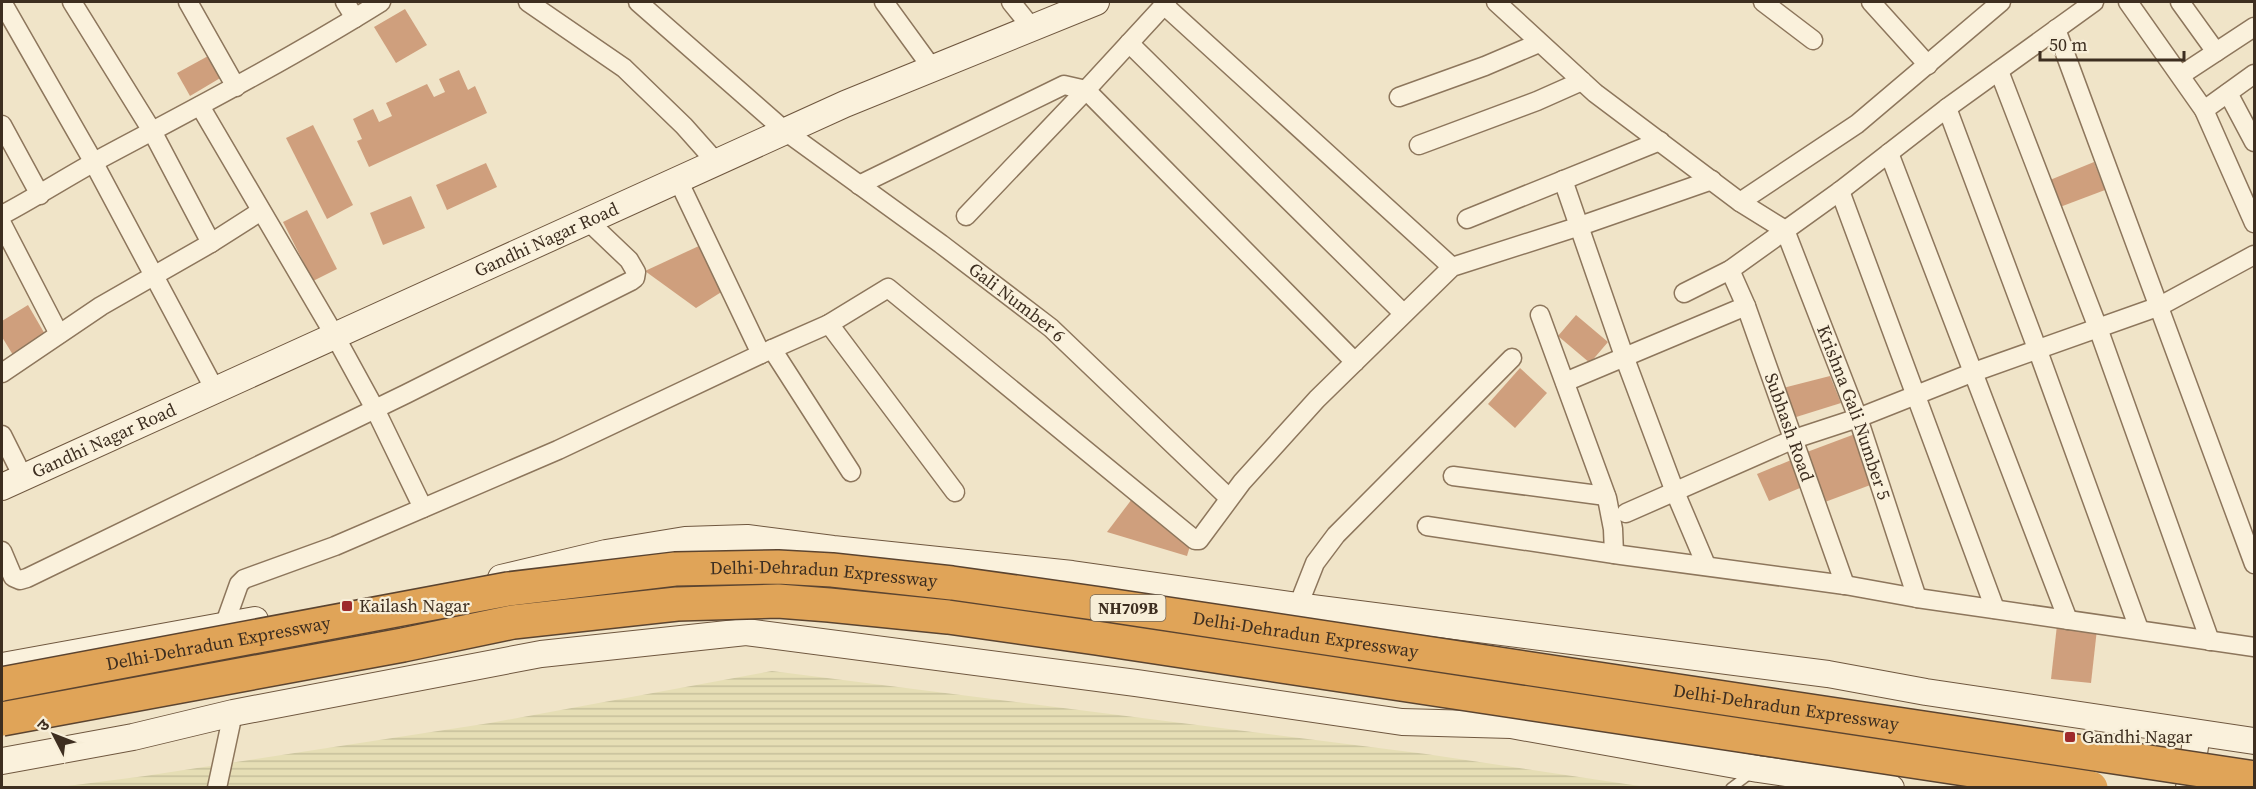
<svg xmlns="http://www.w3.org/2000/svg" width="2256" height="789" font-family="'Source Serif 4','Noto Sans Devanagari',serif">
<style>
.farmland{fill:url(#farmland-rules)}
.building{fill:#cf9f7d}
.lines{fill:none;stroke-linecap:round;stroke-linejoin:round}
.lane-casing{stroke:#8d765c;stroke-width:12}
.street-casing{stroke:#8d765c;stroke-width:21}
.secondary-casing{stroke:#6f573f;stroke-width:28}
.lane{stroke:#faf1dc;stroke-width:9}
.street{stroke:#faf1dc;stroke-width:18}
.secondary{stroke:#faf1dc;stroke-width:26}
.highway-bridge-casing{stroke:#5b4430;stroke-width:36;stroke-linecap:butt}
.highway-bridge{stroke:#e0a458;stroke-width:33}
.poi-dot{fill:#9e2a2b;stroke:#f7eed8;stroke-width:2}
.labels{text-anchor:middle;stroke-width:4.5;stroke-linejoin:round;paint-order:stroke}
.shield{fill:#f7eed8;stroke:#756857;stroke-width:1.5}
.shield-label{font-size:16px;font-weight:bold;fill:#3d2e20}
.street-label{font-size:18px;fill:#3d2e20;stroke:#f7eed8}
.poi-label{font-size:18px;fill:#3d2e20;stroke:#f7eed8;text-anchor:start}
</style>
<defs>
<pattern id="farmland-rules" width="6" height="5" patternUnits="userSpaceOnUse" patternTransform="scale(1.5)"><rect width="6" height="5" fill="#e6deb5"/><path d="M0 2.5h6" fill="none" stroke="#c6bf9b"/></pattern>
</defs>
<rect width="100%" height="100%" fill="#f0e4c8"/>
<path class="farmland" d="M772,671l654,83 220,33 -1594,1 93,-12 345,-53z"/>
<g class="building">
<path d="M405,9l22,36 -31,18 -22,-36z"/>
<path d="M210,55l12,22 -32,19 -13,-23z"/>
<path d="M459,70l9,20 7,-4 12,27 -118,54 -12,-26 5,-2 -9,-20 20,-10 6,13 13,-6 -6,-13 41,-19 7,13 11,-5 -6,-13z"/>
<path d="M313,125l40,80 -26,14 -41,-81z"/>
<path d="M2094,162l11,28 -45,17 -10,-27z"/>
<path d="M486,163l11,24 -50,23 -11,-25z"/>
<path d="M411,196l14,32 -42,17 -13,-32z"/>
<path d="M307,210l30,59 -24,12 -30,-59z"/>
<path d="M701,245l22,46 -27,17 -51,-37z"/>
<path d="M28,305l18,31 -33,19 -11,-18v-16z"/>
<path d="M1576,315l32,27 -18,21 -32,-27z"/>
<path d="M1520,368l27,25 -32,35 -27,-24z"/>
<path d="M1830,376l11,27 -48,15 -10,-30z"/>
<path d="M1855,434l18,50 -48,18 -18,-50z"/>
<path d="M1796,458l11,27 -38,16 -12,-27z"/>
<path d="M1135,495l57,44 -5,17 -80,-24z"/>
<path d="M2057,625l40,4 -6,54 -40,-4z"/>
</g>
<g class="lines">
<g class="lane-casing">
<path id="lane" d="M1731,788l20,-15"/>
</g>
<g class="street-casing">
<g id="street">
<path d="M2,2l87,152 126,236"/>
<path d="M72,2l80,129 59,112"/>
<path d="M188,2l48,85"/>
<path d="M345,2l10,16"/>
<path d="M528,2l96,66 60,58 32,36"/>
<path id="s1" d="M638,2l147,129 156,113 110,84 178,170"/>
<path d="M884,2l48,66"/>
<path d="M1011,2l21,26"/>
<path id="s2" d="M1496,2l99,91 145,109 45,28 73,188 59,180"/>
<path d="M1763,2l50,38"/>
<path d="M1871,2l57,63"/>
<path d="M2128,2l76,108 50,113"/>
<path d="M2180,2l36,50"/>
<path d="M1164,5l288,262"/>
<path d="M2056,29l198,535"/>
<path d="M1129,43l274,270"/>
<path d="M1999,71l99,257 112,313"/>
<path d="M2181,75l73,-48"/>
<path d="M2228,93l26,49"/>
<path d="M1399,97l86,-31 54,-23"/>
<path d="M200,106l135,230 40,73 48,99"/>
<path d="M1947,108l91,243 101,278"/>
<path d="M2204,110l50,-36"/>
<path d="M2,125l38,70"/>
<path d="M1419,145l118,-44 45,-20"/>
<path d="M1889,153l179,467"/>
<path d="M678,180l83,174"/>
<path d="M1563,180l61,176 51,136 31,73"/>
<path d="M859,185l205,-100 22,5 269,272"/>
<path d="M1840,191l155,418"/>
<path d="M1740,202l117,-78 144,-122"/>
<path d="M2,215c36,-19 71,-42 107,-61 92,-49 184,-97 272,-152"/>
<path d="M966,216l120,-126 81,-88"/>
<path d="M1467,219l193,-78"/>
<path d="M2,224l57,110"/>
<path id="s3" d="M1730,270l16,36 99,279"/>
<path d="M1684,293l46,-23 110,-79 107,-83 147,-106"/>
<path d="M1540,315l67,183 6,31 1,25"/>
<path d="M829,324l126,168"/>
<path d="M772,349l79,123"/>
<path d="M2,373l99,-67 110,-63 50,-32"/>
<path d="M1565,382l181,-76"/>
<path d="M2,435l21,42"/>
<path d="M1453,476l153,20"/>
<path d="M1626,513l168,-74 64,-21 116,-46 186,-66 94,-51"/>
<path d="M1427,526l194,29 224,30 72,13 337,49"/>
<path d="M2,551l11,26 7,3 7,-2 379,-184 225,-113 4,-3 1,-6 -7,-12 -42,-40"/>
<path d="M1298,606l17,-43 21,-28 176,-177"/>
<path d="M224,626l15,-42 5,-5 91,-33 223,-96 203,-96 68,-30 59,-36 307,252h4l43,-58 75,-83 135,-132 128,-41 132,-46"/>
<path d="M217,788l16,-75"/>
</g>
</g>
<g class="secondary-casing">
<g id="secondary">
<path id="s4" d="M2,487l843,-383 251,-102"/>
<path d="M501,578l105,-25 79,-13 62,-2 86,11 239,25 226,32 530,68 98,18 328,49"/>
<path d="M2,666l253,-46"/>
<path d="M2,761l131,-24 100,-24 308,-59 205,-22 390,51 266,39 109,3 247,44 133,19"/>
<path d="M2189,788l8,-55"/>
</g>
</g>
<use href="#lane" class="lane"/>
<use href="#street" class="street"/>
<use href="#secondary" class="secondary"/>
<g class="highway-bridge-casing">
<g id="highway-bridge">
<path id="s5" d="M2,684l506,-95 167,-20 103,-2 54,3 120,13 149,21 1153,174"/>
<path d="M2,719l401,-74 110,-23 164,-18 101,-3 51,4 119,12 148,21 995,150"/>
</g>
</g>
<use href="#highway-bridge" class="highway-bridge"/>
</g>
<g class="poi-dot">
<rect x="341" y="600" width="12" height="12" rx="3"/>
<rect x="2064" y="731" width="12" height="12" rx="3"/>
</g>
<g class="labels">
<rect class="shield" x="1090.5" y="595" width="75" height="26" rx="4.5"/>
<g class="shield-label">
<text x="1128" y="614">NH709B</text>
</g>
<g class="street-label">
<text dy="6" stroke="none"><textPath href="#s4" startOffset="598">Gandhi Nagar Road</textPath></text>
<text dy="6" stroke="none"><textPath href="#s1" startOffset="484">Gali Number 6</textPath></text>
<text dy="6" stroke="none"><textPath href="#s2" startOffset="564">Krishna Gali Number 5</textPath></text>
<text dy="6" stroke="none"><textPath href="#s3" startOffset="168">Subhash Road</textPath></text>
<text dy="6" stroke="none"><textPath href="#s4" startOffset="112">Gandhi Nagar Road</textPath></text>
<text dy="6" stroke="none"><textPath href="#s5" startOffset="832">Delhi-Dehradun Expressway</textPath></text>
<text dy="6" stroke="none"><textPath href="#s5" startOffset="1318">Delhi-Dehradun Expressway</textPath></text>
<text dy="6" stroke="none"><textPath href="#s5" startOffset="220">Delhi-Dehradun Expressway</textPath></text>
<text dy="6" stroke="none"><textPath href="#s5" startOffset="1804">Delhi-Dehradun Expressway</textPath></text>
</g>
<g class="poi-label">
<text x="359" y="612">Kailash Nagar</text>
<text x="2082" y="743">Gandhi Nagar</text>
</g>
</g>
<rect width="2256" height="789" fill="none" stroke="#3d2e20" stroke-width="6"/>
<g transform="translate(54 735) rotate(312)" stroke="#f7eed8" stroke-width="4.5" paint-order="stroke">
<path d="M0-4.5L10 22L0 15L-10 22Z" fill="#3d2e20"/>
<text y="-9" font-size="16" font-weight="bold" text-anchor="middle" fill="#3d2e20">उ</text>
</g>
<path d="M2040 51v9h144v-9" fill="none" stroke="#3d2e20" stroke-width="3"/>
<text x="2049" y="51" font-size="18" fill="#3d2e20" stroke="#f7eed8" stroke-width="4.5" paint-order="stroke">50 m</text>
</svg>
